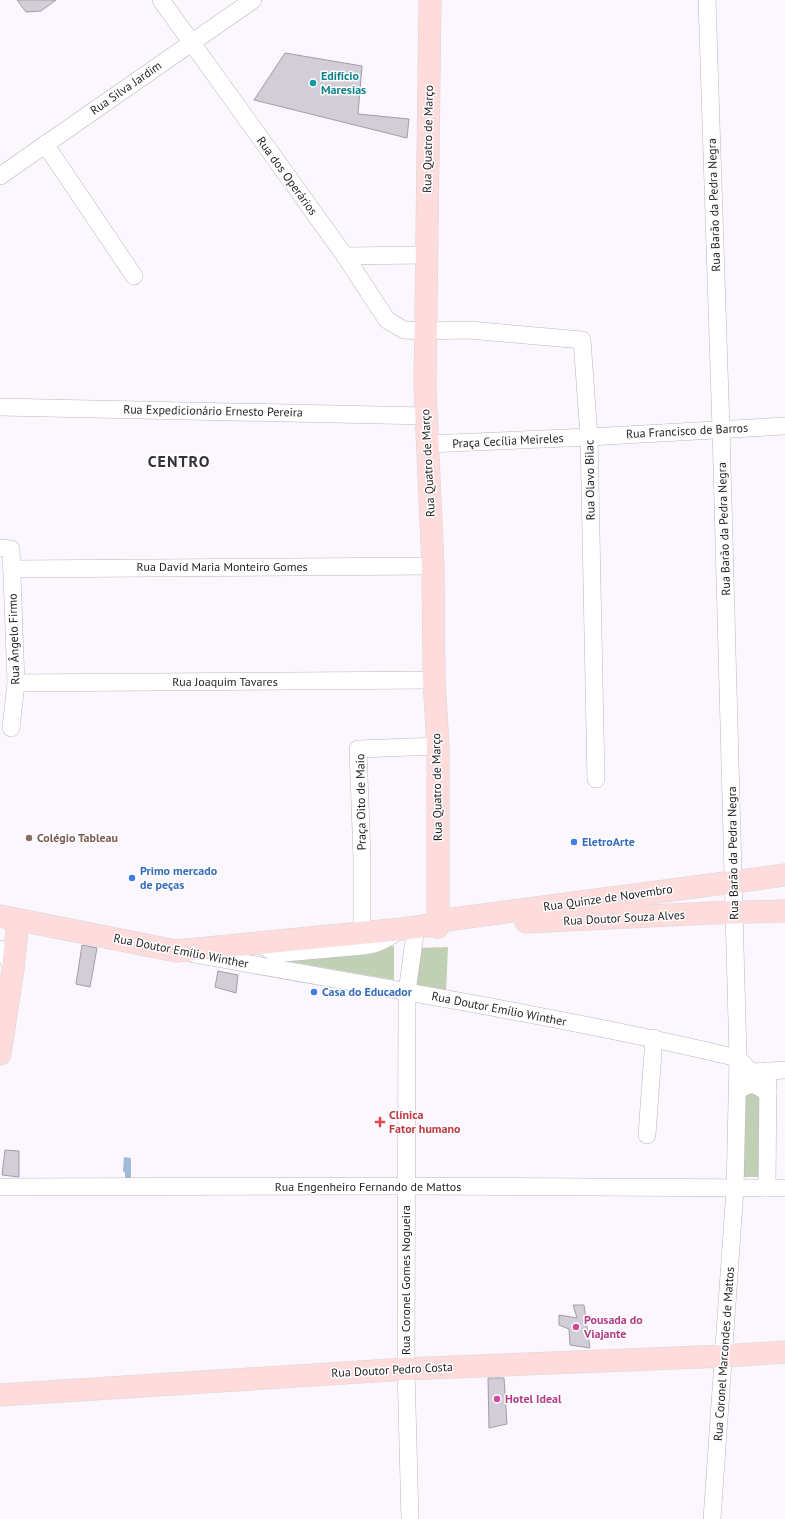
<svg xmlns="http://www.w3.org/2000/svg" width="785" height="1519" font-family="'PT Sans',sans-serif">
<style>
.green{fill:#c0d0b4}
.water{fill:#9fbbd9}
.building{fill:#d2cdd6;stroke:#a19da5}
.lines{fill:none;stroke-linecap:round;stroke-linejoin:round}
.minor-casing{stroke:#bab5be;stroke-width:18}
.major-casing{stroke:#d7d6d7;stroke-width:23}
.minor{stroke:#fff;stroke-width:17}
.major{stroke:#fedcdc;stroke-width:22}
.culture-dot{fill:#0f9aa8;stroke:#fff;stroke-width:1.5}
.education-dot{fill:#8d6e63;stroke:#fff;stroke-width:1.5}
.shop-dot{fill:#3f7fe0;stroke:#fff;stroke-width:1.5}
.health-dot{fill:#e0444e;stroke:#fff;stroke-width:1.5}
.hotel-dot{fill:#d1479c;stroke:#fff;stroke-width:1.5}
.labels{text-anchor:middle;stroke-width:3;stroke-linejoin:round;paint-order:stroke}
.culture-label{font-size:12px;font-weight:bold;fill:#0d838f;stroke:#fff;text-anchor:start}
.street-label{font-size:12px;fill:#1f1e21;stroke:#fff}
.education-label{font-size:12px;font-weight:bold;fill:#785e54;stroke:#fff;text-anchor:start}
.shop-label{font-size:12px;font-weight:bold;fill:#366cbe;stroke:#fff;text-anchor:start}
.health-label{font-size:12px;font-weight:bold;fill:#be3a42;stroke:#fff;text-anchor:start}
.hotel-label{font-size:12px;font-weight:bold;fill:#b23c85;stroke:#fff;text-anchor:start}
.district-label{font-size:16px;font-weight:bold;letter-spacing:1px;fill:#353138;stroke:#fff}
</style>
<rect width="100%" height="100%" fill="#fcf7ff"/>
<g class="green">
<path d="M394,946v34l-114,-20z"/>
<path d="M448,947l-2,45 -35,-6 5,-38z"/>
<path d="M741,1094h20l-2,83h-19z"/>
</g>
<path class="water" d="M124,1157l7,1v20h-6v-5l-2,-2z"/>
<g class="building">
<path d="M17,0h39l-15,11 -15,1z"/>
<path d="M285,53l77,13 -4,48 51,5 -2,19 -153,-38z"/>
<path d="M82,945l15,3 -7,39 -14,-3z"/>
<path d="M218,971l20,4 -2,18 -21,-6z"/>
<path d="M5,1150l14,1v26l-17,-2z"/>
<path d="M573,1305h11l6,43 -20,-3 -1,-16 -10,-4v-10l18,3z"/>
<path d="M488,1378h16l3,46 -18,4z"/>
</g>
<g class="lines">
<g class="minor-casing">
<g id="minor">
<path d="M161,0l184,256 42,64 17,10 20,1 45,-1 113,10 7,97 7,342"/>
<path d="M707,0l14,429 17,629 -3,131 -23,330"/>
<path d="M45,144l89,132"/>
<path d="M0,176l253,-176"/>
<path d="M345,256l81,-1"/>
<path d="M0,407l426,9"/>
<path d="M428,444l161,-7 196,-11"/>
<path d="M0,548l11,1 5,134 -5,45"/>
<path d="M12,569l421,-3"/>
<path d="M16,683l418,-3"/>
<path d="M362,933v-75l-4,-109 80,-3"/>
<path d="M259,944l13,7 12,2 80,-7c15,-2 24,-8 36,-16"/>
<path d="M0,949l4,3 9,17"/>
<path d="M194,954c182,33 365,62 544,104"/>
<path d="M738,1058l9,10 6,4 32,-2"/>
<path d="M738,1090c15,-8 16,-7 30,3"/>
<path d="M647,1135l7,-97"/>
<path d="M0,1187l406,-1 379,2"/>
<path d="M767,1188l1,-117"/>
<path d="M410,1519l-4,-150 1,-377 9,-65"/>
</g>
</g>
<g class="major-casing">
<g id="major">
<path d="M430,0l-5,388 8,178 1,114 4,66v181"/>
<path d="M0,916l176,35 226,-22 29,-4 7,-4 347,-46"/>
<path d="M526,922l185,-9 74,-2"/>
<path d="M0,1054l13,-85 5,-49"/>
<path d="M0,1395l406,-26 318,-13 61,-4"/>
</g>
</g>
<use href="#minor" class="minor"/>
<use href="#major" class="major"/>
</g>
<circle class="culture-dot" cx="313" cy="83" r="4"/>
<circle class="education-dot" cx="29" cy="838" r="4"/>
<g class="shop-dot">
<circle cx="574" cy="842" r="4"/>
<circle cx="132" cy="878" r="4"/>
<circle cx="314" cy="992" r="4"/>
</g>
<path class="health-dot" d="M378 1116h4v4h4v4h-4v4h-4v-4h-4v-4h4z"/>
<g class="hotel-dot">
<circle cx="576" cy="1327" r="4"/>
<circle cx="497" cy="1399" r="4"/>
</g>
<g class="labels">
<g class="culture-label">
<text x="321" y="80">Edifício<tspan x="321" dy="14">Maresias</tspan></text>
</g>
<g class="street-label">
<text transform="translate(126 88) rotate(-35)" y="4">Rua Silva Jardim</text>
<text transform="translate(428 139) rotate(-89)" y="4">Rua Quatro de Março</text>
<text transform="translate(287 176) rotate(54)" y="4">Rua dos Operários</text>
<text transform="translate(714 205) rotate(-92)" y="4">Rua Barão da Pedra Negra</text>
<text transform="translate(213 411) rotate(1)" y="4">Rua Expedicionário Ernesto Pereira</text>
<text transform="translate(687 431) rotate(-3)" y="4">Rua Francisco de Barros</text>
<text transform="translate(508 441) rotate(-3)" y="4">Praça Cecília Meireles</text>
<text transform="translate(428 463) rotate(-93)" y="4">Rua Quatro de Março</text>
<text transform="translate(590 480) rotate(-91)" y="4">Rua Olavo Bilac</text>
<text transform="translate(724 529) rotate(-92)" y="4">Rua Barão da Pedra Negra</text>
<text x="222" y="571">Rua David Maria Monteiro Gomes</text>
<text transform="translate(14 639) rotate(-92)" y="4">Rua Ângelo Firmo</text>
<text x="225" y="686">Rua Joaquim Tavares</text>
<text transform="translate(437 787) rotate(-91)" y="4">Rua Quatro de Março</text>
<text transform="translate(361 802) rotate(-91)" y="4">Praça Oito de Maio</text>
<text transform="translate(733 853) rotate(-91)" y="4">Rua Barão da Pedra Negra</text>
<text transform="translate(608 898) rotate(-8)" y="4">Rua Quinze de Novembro</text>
<text transform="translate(624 918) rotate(-3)" y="4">Rua Doutor Souza Alves</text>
<text transform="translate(181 951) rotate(11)" y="4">Rua Doutor Emílio Winther</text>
<text transform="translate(499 1009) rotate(11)" y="4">Rua Doutor Emílio Winther</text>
<text x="368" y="1191">Rua Engenheiro Fernando de Mattos</text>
<text transform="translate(406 1280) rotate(-90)" y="4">Rua Coronel Gomes Nogueira</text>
<text transform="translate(724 1354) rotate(-86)" y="4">Rua Coronel Marcondes de Mattos</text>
<text transform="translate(392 1370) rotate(-3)" y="4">Rua Doutor Pedro Costa</text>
</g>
<g class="education-label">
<text x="37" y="842">Colégio Tableau</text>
</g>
<g class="shop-label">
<text x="582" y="846">EletroArte</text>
<text x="140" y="875">Primo mercado<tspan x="140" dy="14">de peças</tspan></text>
<text x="322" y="996">Casa do Educador</text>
</g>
<g class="health-label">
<text x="389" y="1119">Clínica<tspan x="389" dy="14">Fator humano</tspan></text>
</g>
<g class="hotel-label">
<text x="584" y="1324">Pousada do<tspan x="584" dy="14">Viajante</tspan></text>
<text x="505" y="1403">Hotel Ideal</text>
</g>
<g class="district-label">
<text x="179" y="467">CENTRO</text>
</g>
</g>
</svg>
